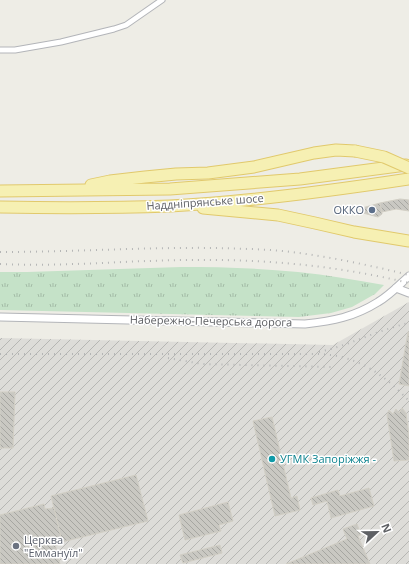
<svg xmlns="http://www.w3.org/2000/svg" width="409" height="564" font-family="'Open Sans',sans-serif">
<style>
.industrial{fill:url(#industrial-furrows)}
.grass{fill:url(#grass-tufts)}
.building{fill:url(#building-back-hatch);stroke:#d2cfc5}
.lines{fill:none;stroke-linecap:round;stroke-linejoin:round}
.pedestrian-casing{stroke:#b3b5b9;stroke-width:7}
.minor-casing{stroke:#b3b5b9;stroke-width:9}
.primary-casing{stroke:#e1c96c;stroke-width:13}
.pedestrian{stroke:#fff;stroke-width:5}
.minor{stroke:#fff;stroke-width:7}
.primary{stroke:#f6f0b3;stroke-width:11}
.rail{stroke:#b5b6b6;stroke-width:2;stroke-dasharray:1 5;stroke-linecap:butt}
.primary-bridge-casing{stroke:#e1c96c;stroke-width:13;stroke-linecap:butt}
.primary-bridge{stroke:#f6f0b3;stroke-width:11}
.service-dot{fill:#5c6f8a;stroke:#fff;stroke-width:1.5}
.culture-dot{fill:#0f9aa8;stroke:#fff;stroke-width:1.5}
.worship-dot{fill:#6b7280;stroke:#fff;stroke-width:1.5}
.labels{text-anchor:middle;stroke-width:3;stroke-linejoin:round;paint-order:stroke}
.street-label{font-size:11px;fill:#5e6064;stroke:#fff}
.service-label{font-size:11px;fill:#4e5e75;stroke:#fff;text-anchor:end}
.culture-label{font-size:11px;fill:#0d838f;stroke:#fff;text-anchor:start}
.worship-label{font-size:11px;fill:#5b616d;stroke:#fff;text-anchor:start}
</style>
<defs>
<pattern id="industrial-furrows" width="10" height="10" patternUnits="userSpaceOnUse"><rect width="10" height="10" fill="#dddcd8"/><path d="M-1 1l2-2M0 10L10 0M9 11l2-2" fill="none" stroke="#b6b6b3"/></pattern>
<pattern id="grass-tufts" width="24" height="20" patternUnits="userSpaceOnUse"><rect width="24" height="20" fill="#c5e2c8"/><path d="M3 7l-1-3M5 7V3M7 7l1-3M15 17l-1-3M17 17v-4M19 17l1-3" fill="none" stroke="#a3bba6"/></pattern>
<pattern id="building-back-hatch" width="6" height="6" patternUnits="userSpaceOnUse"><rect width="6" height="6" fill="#c9c8c2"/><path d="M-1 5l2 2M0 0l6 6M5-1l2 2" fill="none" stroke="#a6a6a1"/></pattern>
</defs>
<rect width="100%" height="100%" fill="#eeede6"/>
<path class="industrial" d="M409,302v262h-409v-226l333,7z"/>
<path class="grass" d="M181,267c39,0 78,1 117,5 29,3 57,8 86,13l-9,9 -23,13 -21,6 -32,4 -299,-7v-38h27z"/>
<g class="building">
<path d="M400,199l9,1v11l-13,-2 -14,3 -2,-9z"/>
<path d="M380,203l2,11 -4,3 -15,-4 -1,-5z"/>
<path d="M408,332h1v54l-10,-2z"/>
<path d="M0,392h15l-2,56h-13z"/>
<path d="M402,408l4,5 3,22v25l-15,1 -7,-46 2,-5 4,4 3,-5 3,4z"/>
<path d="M272,417l19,81 6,-2 3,14 -25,6 -22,-95z"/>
<path d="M136,475l12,46 -86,21 -11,-46z"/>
<path d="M369,488l5,18 -43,12 -4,-17 -14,4 -2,-7 27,-8 2,6z"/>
<path d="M228,502l5,19 -14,4 2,6 -36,9 -6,-25z"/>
<path d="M44,504l1,5 9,-1 8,34 -7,2 5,20h-60v-49z"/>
<path d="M357,524l4,11 -3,1 12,28h-84l61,-25 -4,-10z"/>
<path d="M220,545l2,8 -39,10 -3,-8z"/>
</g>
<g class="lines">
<g class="pedestrian-casing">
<path id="pedestrian" d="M0,50h15l46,-8 53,-13 12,-4 36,-25"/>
</g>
<g class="minor-casing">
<g id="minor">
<path d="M396,288l13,5"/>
<path d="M0,317l305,7c28,-3 49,-7 73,-22 12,-7 21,-17 31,-26"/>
</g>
</g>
<g class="primary-casing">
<g id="primary">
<path d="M91,185l19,-4 35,-4 31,-3 32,-1 46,-6 60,-14 22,-3 19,1"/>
<path d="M0,191l170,-2 130,-10 106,-14"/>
<path d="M0,207c57,1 114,1 170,-1 80,-4 160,-15 239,-27"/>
<path d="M203,208l75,7 37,8 39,9 55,9"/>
</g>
</g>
<use href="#pedestrian" class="pedestrian"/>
<use href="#minor" class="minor"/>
<use href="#primary" class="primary"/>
<g class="rail">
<path d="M0,252c73,0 145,-5 218,-4 27,1 55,1 81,5 37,5 74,13 110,22"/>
<path d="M0,264c65,3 130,-4 195,-4 71,-1 144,6 214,23"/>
<path d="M319,352c31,-7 59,-22 90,-29"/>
<path d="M0,354h295c16,0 34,-1 50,4 26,7 46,24 64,43"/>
<path d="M168,358l34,6 131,3"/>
</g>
<g class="primary-bridge-casing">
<path id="primary-bridge" d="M355,151l29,6 25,11"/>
</g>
<use href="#primary-bridge" class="primary-bridge"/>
</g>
<circle class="service-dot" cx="372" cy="210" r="4"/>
<circle class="culture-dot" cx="272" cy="459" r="4"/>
<circle class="worship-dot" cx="16" cy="546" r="4"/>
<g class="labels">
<g class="street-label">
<text transform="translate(205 202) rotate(-4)" y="4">Наддніпрянське шосе</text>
<text transform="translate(211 321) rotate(1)" y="4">Набережно-Печерська дорога</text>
</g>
<g class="service-label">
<text x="364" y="214">ОККО</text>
</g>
<g class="culture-label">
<text x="280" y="463">УГМК Запоріжжя -</text>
</g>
<g class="worship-label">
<text x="24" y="544">Церква<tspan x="24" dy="13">"Еммануїл"</tspan></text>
</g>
</g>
<g transform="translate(377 532) rotate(68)" stroke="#ffffff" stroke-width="3" paint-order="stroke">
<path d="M0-3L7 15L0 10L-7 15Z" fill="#5e6064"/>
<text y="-6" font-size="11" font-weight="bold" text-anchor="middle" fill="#5e6064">N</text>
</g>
</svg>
